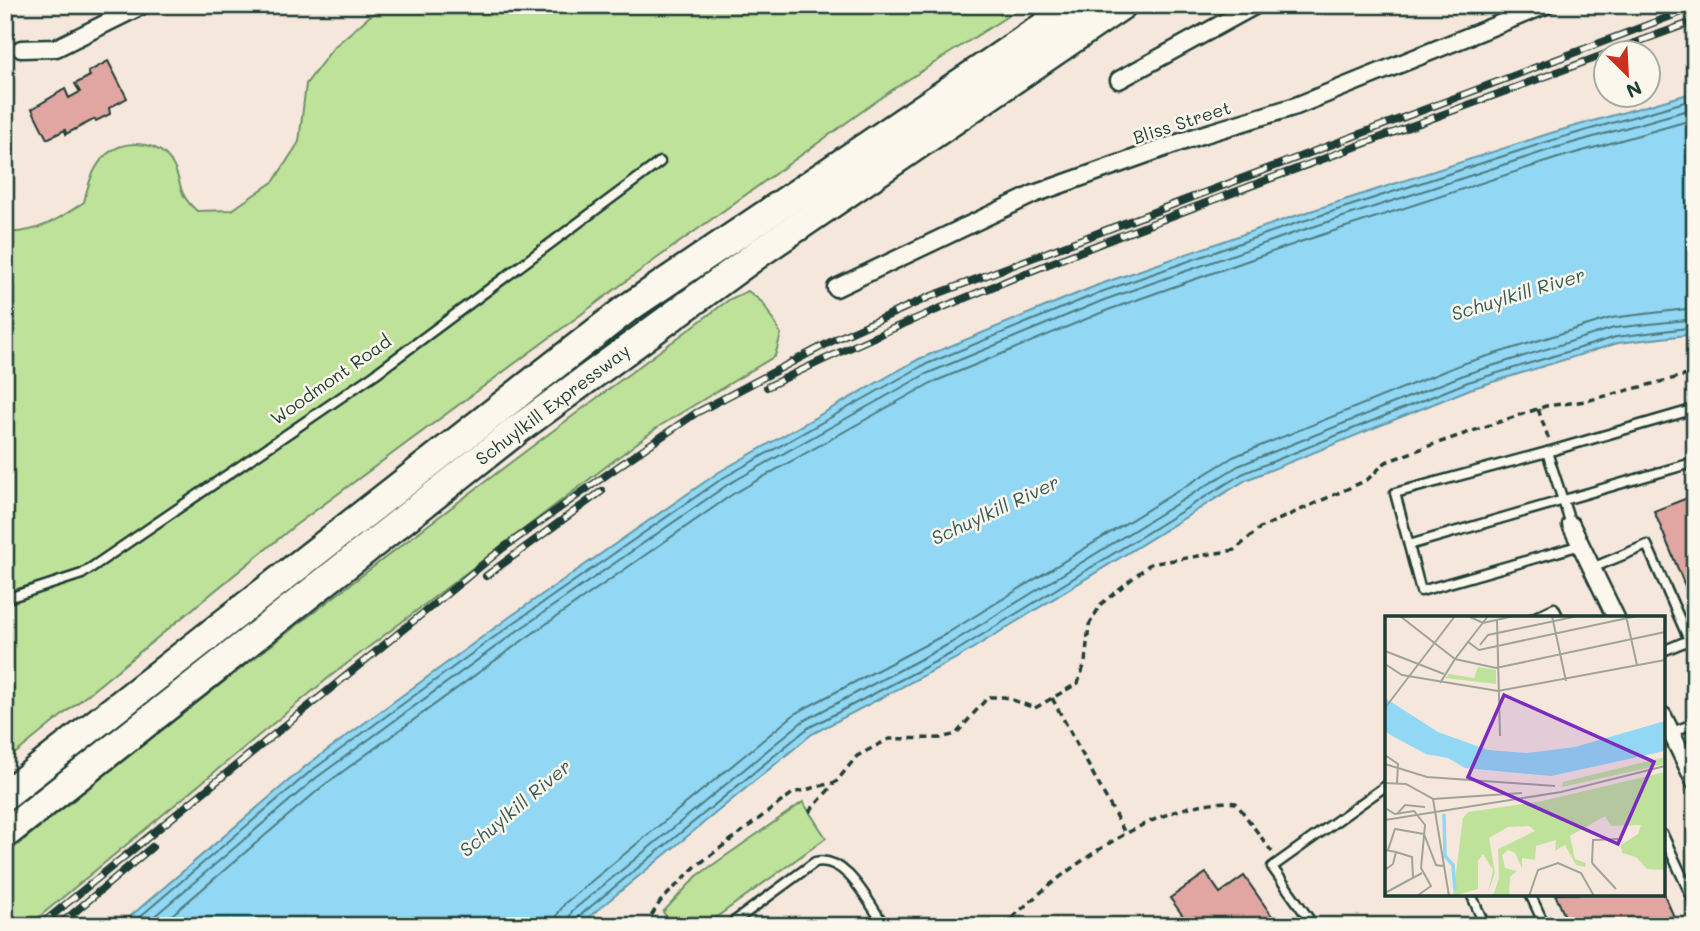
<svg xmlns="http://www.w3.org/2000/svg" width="1700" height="931" font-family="Mali,sans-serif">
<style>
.green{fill:#bfe29b;stroke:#6f9068;stroke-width:2}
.water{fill:#92d7f3;stroke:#6499a7;stroke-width:2}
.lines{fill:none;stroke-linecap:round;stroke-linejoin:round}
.shore{stroke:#4d7b80;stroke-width:2}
.building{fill:#e1a6a2;stroke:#1f3d34;stroke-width:2}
.lane-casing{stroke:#1f3d34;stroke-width:13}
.street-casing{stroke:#1f3d34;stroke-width:21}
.highway-casing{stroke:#1f3d34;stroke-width:33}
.path{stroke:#1f3d34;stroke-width:3.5;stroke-dasharray:7 5;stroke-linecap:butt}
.lane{stroke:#fbf7ec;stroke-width:8}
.street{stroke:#fbf7ec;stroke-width:16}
.highway{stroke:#fbf7ec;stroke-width:28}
.rail-casing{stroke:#1f3d34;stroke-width:8}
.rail{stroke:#fbf7ec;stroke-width:5;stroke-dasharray:16;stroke-linecap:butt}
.labels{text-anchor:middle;stroke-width:5;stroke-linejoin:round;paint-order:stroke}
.street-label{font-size:18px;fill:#1f3d34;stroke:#fbf7ec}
.water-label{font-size:19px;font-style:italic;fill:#365c5a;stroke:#fbf7ec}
.inset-river{fill:none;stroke:#92d7f3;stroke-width:3.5}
.inset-road{fill:none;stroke:#a0a399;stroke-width:2}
.view{fill:#7b2cbf;fill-opacity:0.15;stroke:#7b2cbf;stroke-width:3.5}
.inset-edge{fill:none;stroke:#1f3d34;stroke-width:3.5}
</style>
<rect width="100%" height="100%" fill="#f6e7dd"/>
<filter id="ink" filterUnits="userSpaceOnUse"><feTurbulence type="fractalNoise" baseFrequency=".0143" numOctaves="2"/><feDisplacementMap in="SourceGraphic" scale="14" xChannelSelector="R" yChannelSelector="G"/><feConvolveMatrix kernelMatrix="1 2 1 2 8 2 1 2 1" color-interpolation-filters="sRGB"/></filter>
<g filter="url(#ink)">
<g class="green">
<path d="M390,5h635l-133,85 -236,169 -363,268 -288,235v-530c29,3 56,-14 79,-30 4,-17 9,-36 23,-48 18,-15 49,-13 63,6 14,20 4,31 27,51l35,-1 42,-29 25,-39 7,-58 28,-37 37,-32z"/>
<path d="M748,291l15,12 18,31 -6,22 -117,71 -326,248 -304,251h-23v-71c237,-191 480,-375 725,-556z"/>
<path d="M803,802l23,36 -122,88h-30l-11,-14 34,-36z"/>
</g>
<path class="water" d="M1695,92v242l-77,9 -148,46 -224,91 -287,177 -147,77 -234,192h-459l188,-161 204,-149 208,-144 200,-113 179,-74 194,-68 259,-84z"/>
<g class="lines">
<g class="shore">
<path d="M129,926l182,-155 204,-149 208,-144 199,-112 179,-74 193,-68 259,-84 142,-41"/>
<path d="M143,926l173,-148 204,-149 207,-144 199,-111 178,-74 193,-68 258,-84 140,-40"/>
<path d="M159,926l164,-140 203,-148 207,-144 198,-111 177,-73 192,-68 258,-84 137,-39"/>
<path d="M555,926l2,-11 8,-12 231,-190 150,-79 287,-177 229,-93 149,-46 84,-10"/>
<path d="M566,926l6,-15 231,-190 148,-78 287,-177 228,-92 148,-46 81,-9"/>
<path d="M575,926l3,-9 230,-189 148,-77 286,-177 226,-92 148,-45 79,-10"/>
</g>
</g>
<g class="building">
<path d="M108,61l19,37 -18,10 1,6 -14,7 -1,-2 -29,15 -1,-4 -18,9 -15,-30 33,-20 4,9 11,-6 -5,-8 15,-8 -2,-4z"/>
<path d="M1695,495v115l-41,-99z"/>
<path d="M1206,873l14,20 24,-17 35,50h-109l13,-10 -13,-18z"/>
<path d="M1663,892l12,27 -15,7h-91l-14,-32z"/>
</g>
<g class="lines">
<g class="lane-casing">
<g id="lane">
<path d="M1547,452l148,-43"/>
<path d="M1571,525l-24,-73 -152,41 26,98 160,-46"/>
<path d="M1409,545l286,-83"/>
<path d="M1592,568l55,-23 42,95 -26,11"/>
<path d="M5,599l77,-25 293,-200 285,-212"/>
<path d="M1533,618l21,-10 5,10"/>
<path d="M1663,736l32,-13"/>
<path d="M1663,835l32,69"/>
<path d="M1471,894l14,32"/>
<path d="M1530,894l15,32"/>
<path d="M728,926l87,-64c32,-7 53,41 70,64"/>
<path d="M1314,926l-42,-59 115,-82"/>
</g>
</g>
<g class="street-casing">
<g id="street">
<path d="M21,49l35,-1 87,-43"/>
<path d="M1119,80l137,-75"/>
<path d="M836,288l198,-94 161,-57 101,-31 250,-101"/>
<path d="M1571,525l45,93"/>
<path d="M1663,716l32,66"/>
</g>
</g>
<g class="highway-casing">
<g id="highway">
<path d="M5,795l620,-485 451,-305"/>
<path d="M5,834l512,-404 242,-177 363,-248"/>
</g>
</g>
<g class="path">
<path d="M1538,409l11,31"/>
<path d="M1052,698l74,137"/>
<path d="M809,812l25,-28"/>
<path d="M645,926l15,-24 35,-35 98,-74 43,-11 21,-26 32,-17 52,-1 15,-4 32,-37h16l31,11 43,-25 7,-20 4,-38 12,-21 49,-40 85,-14 25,-22 107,-48 19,-18 40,-15 120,-41 40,-5 109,-28"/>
<path d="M1004,926c49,-50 158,-132 232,-123l36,49"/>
</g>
<use href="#lane" class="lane"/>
<use href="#street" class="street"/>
<use href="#highway" class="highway"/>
<g class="rail-casing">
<g id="rail">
<path d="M1610,52l85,-31"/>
<path d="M767,387c105,-52 213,-96 322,-139 171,-67 344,-130 517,-194"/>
<path d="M486,576l116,-85"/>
<path d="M39,926l464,-378 123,-87 70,-48 140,-74 93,-42 766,-290"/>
<path d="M58,926l94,-79"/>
</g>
</g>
<use href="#rail" class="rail"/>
</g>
</g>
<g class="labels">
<g class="street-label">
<text transform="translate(1182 123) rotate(-18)" y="6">Bliss Street</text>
<text transform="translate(331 380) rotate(-35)" y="6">Woodmont Road</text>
<text transform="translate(553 405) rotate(-37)" y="6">Schuylkill Expressway</text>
</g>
<g class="water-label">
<text transform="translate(1518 294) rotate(-17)" y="7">Schuylkill River</text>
<text transform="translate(995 510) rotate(-25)" y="7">Schuylkill River</text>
<text transform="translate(515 808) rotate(-40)" y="7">Schuylkill River</text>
</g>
</g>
<g transform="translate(1385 616)">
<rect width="280" height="280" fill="#f6e7dd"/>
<path d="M93,51l18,3v14l-51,-6 4,-4 25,4zM280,141v7l-103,23 1,-5zM280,156v98l-18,-1 -11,-12 -14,-4 -1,-8 17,-11 3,-9 -30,1 -6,-10 -35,20 5,23 11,4 -1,4 -9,-2 -11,-20 -10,6 1,-11 -20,6 -1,14 -13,-2v10l-7,-15 -7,-3 -6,5 3,13 12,3 -7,6 -1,19h-16l6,-18 -1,-29 37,-18 -6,-5 -21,1 -19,11 6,35 -7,20 5,-23 -10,-16 -5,7v28l-25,7 10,-78 5,-6 74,-11z" fill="#bfe29b"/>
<path d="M0,82l53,34 50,18 39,3 48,-6 90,-26v30l-114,25 -86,-8 -17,-10 -22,-4 -41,-22z" fill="#92d7f3"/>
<path class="inset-river" d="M59,198l1,42 8,9 2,25"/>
<path class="inset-road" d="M15,0l55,43 41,9 169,-36M83,0l15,7 31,-7M167,0l14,65M241,0l11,49M112,4l3,116M83,26l20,-26M95,29l8,-10 90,-19M0,35l59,23M70,43l13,-17 11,8 158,-34M0,48l17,11 96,16 167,-31M55,67l15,-24M0,92l70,-92M0,139l13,9 -1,19M0,148l42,13 128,9M0,167l21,1 27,15 16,97M48,183l89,-6M0,192l10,6 19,-3 11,14 -4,43 10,18 -14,10M12,198l8,-9 20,2M0,204l176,-28 104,-26M39,218l12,31 7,1M0,234l11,2 -3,12 -8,6M3,234l7,-21 29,5M11,236l16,5 1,20M207,247l1,-23 25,-1M207,247l24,26M0,277l37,-20M144,280l9,-26 20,-7 23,10 13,23"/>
<path class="view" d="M119,79l150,67 -36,82 -150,-67z"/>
<rect width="280" height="280" class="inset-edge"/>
</g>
<rect width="1700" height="931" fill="none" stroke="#fbf7ec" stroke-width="28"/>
<rect x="14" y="14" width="1672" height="903" fill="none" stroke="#1f3d34" stroke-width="2.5" filter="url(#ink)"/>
<g transform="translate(1627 74) rotate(156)"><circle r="33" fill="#fbf7ec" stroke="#a3ada2" stroke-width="2"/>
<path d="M0-5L12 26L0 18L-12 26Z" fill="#c8321e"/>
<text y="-10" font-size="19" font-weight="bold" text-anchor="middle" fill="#1f3d34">N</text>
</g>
</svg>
